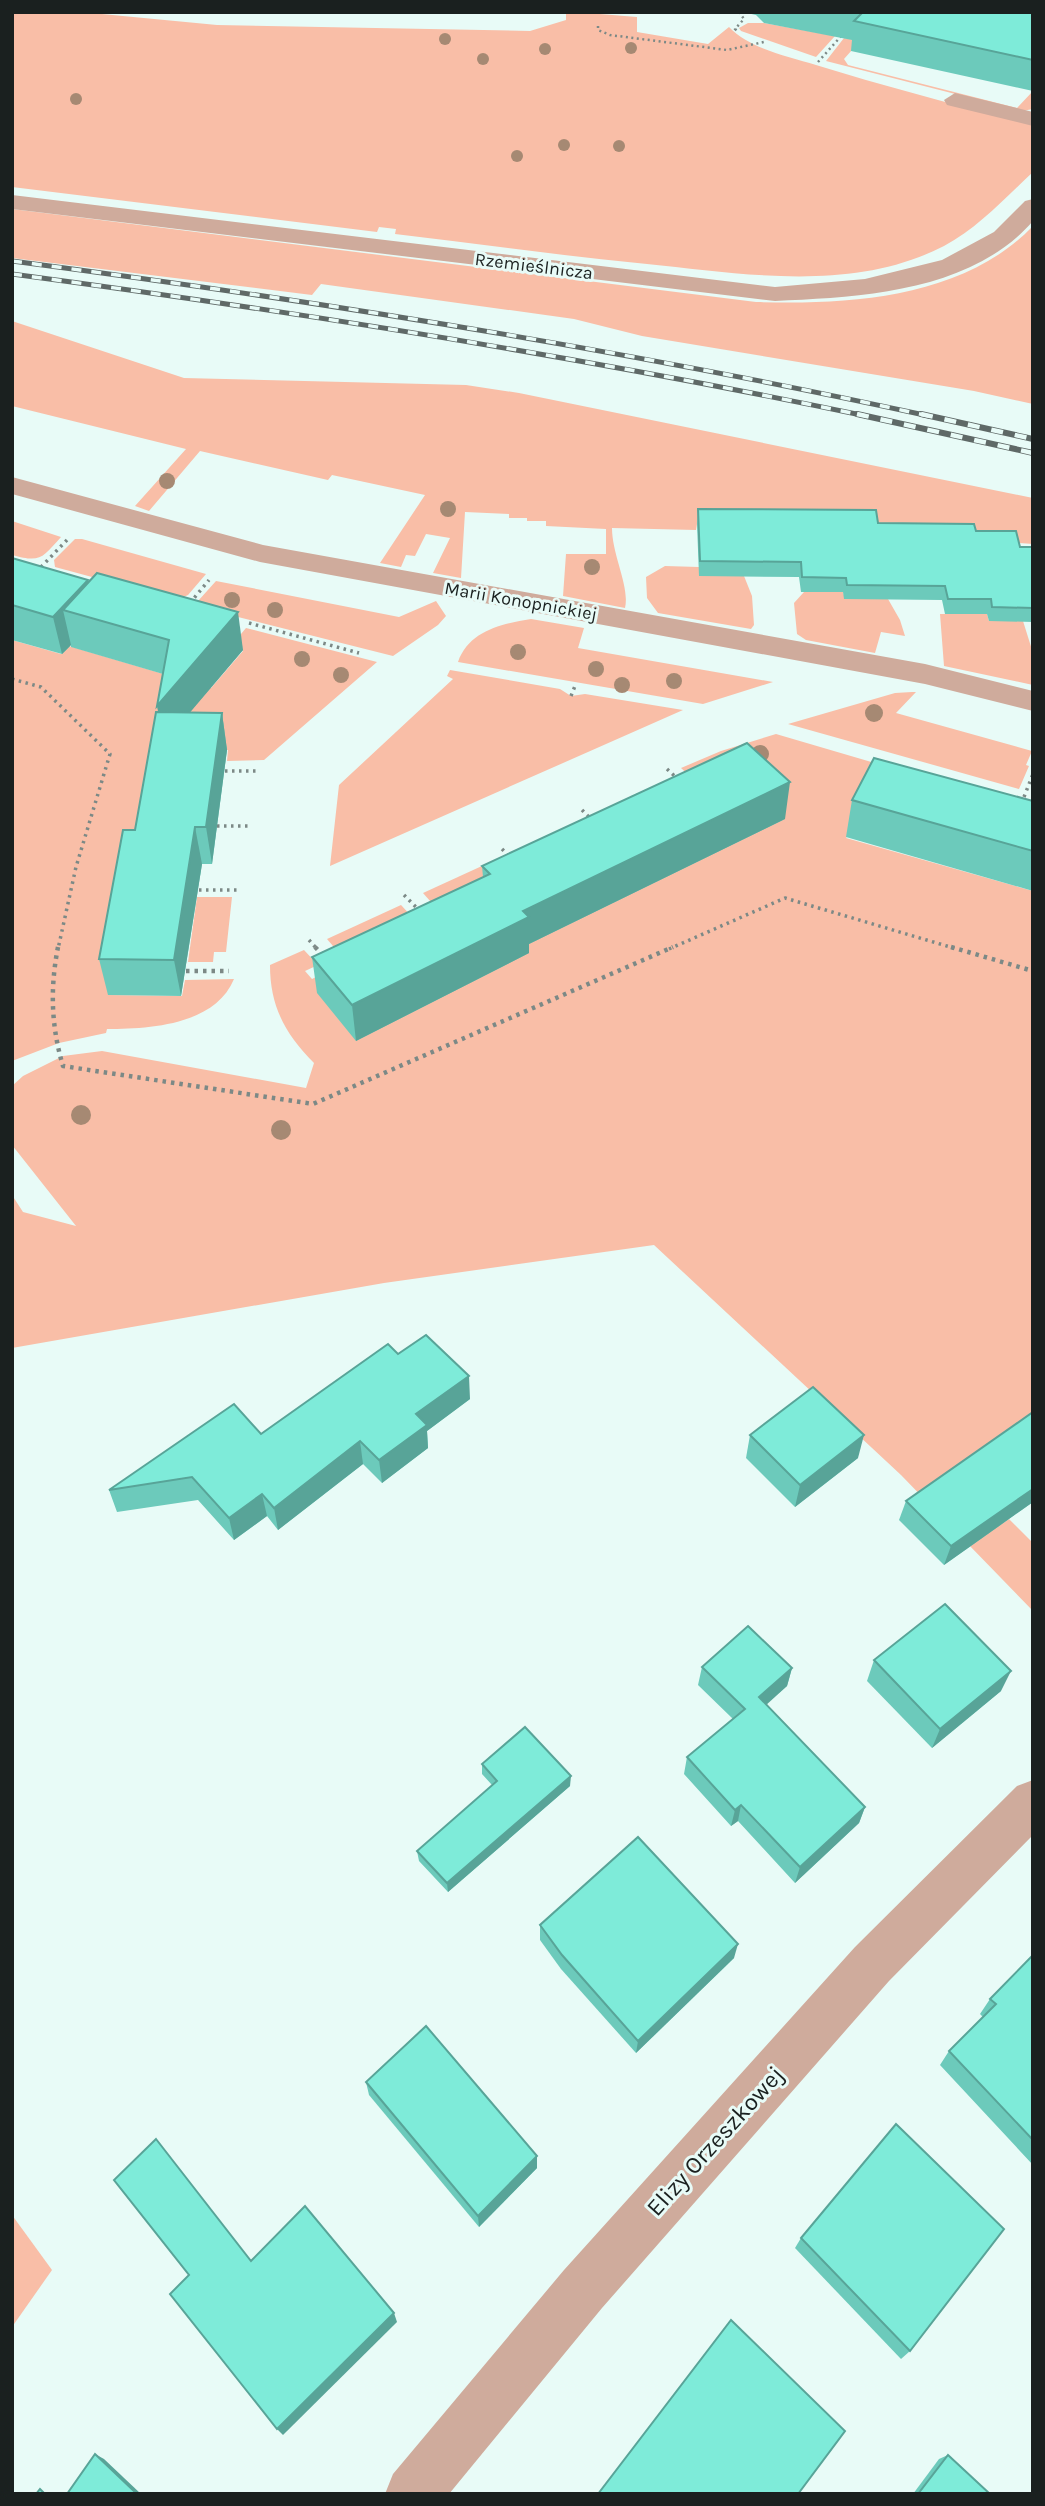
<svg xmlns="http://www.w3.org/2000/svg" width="1045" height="2506" font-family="Karla,sans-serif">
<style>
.green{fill:#f9bea7}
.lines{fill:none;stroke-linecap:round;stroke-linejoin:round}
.path-far2{stroke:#7c8986;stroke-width:2.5;stroke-dasharray:2 3.5;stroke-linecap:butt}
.path-far1{stroke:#7c8986;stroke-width:3.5;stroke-dasharray:2.5 4.5;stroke-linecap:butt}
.path{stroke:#7c8986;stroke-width:4.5;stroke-dasharray:3.5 5;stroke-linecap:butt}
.minor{fill:#cfab9c;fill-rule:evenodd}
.rail-far1-casing{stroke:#5f6967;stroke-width:5}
.rail-casing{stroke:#5f6967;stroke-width:6}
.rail-far1{stroke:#e8fbf7;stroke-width:3.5;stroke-dasharray:10;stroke-linecap:butt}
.rail{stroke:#e8fbf7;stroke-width:4.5;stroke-dasharray:12;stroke-linecap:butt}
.tree{fill:#a68973}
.wall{fill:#6ccabb}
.shaded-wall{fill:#58a498}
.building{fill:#7eebd9;stroke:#58a498;stroke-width:2}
.labels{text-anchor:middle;stroke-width:6;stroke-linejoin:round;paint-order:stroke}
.far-street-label{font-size:18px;fill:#1a201f;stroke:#e8fbf7}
.near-street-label{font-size:24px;fill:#1a201f;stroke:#e8fbf7}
</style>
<rect width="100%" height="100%" fill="#e8fbf7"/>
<g class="green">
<path d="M12,12h69l136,13 313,6 36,-11v-8h9l62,5v15l71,12 21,-17c21,22 58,29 87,38 71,22 144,41 217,60v47c-28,26 -55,56 -89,74 -91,47 -200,28 -297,18 -84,-8 -168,-20 -252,-30l1,-5 -17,-2 -2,5 -365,-45z"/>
<path d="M748,23h16l71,13 -19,21 -75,-26 -2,-3z"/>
<path d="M844,38l16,3 -16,18 4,6 169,43 16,-17v18l-11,2 -196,-50z"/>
<path d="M12,209l744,93c94,3 208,-4 277,-76v178l-59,-13 -332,-55 -68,-17 -253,-35 -9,11 -300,-37z"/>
<path d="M12,321l172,57 282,7 53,8 514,105v46l-293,-20h-43l-1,6 -84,-2c0,27 18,59 13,80l-62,-12 3,-42h40v-25l-60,-3v-5h-19v-3h-18v-4l-44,-2 -4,66 -28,-5 17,-35 -24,-4 -11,22 -9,-1 -5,12 -21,-4 45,-68 -93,-20 -4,5 -128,-29 -51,60 -14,-5 51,-57 -174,-43z"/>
<path d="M12,521l49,16c-19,21 -20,26 -49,18z"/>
<path d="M75,539h7l124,35 -18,21 -11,5 -122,-33 -1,-7z"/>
<path d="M665,566l34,1v9h45l8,20 2,29 -3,4 -93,-16 -11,-15 -1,-21z"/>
<path d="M216,581l183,36 37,-16 10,15 -8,9 -45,31 -191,-48 -4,-7z"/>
<path d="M804,592h39l2,7h43l12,21 5,16 -24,-4 -6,21 -69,-13 -9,-6 -3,-31z"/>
<path d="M940,614h47l2,7h34l10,32v32l-89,-19z"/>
<path d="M531,619l53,9 -6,20 195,34 -70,22 -245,-42c11,-31 43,-38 73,-43z"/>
<path d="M246,628l131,34 -113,98 -37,1 1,-11h-65l-55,245 74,1 3,-16 49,-1c-19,46 -84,50 -127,50l-1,4 -47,10 -47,18v-421l49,14 8,-8 142,42 32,-37 -12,-5z"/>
<path d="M450,670l110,19 11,7 14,-2 98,16 -353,156 9,-81 114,-106 -6,-3z"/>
<path d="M912,692h4l-20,21 136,38 -6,14 3,1 -10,23 -231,-65 107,-31z"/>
<path d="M776,734l126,37 -56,67 187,53v536l-30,96 6,-4 24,24v68l-132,-136 -247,-230 -270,38 -372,65v-153l11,17 53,14 -64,-81v-59l11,-10 40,-20 39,-5 204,37 8,-25c-29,-29 -44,-57 -44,-98l34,-15 14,15 -13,6 7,8 14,-7 197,-25 188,-151 -30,-28 40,-17z"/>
<path d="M495,860l7,7 -49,60 -30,-34z"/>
<path d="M197,897h35l-6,55h-12l-1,10h-25z"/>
<path d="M401,905l12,13 -56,56 -30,-35z"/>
<path d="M12,2215l40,55 -40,57z"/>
</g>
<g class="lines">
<g class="path-far2">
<path d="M739,12l5,7 -9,10 4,3"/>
<path d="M598,26v4l12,5 117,15 37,-8"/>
<path d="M818,62l25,-28"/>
</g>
<g class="path-far1">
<path d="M41,567l26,-27"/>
<path d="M190,603l19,-23"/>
<path d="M249,623l110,30"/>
<path d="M12,679l29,8 69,67 -34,113 -18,82"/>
<path d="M571,696l4,-10"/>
<path d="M667,769l12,11"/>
<path d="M225,771h33"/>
<path d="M1024,797l9,-23"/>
<path d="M582,810l9,9"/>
<path d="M217,826h31"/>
<path d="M502,849l9,9"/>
<path d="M199,890h40"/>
<path d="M404,895l17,17"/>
<path d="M309,940l8,9"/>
<path d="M669,949l116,-51 172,51"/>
</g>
<g class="path">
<path d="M58,947c-8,41 -7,79 5,119l250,38 360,-157"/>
<path d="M315,947l10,10"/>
<path d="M951,947l82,24"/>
<path d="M186,971h43"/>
</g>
<g class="minor">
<path d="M955,93l78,19v14l-86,-21 -3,-5z"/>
<path d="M12,195l763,92 90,-8 77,-19 52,-28 31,-31 8,-2v22c-62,71 -171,76 -258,80l-763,-92z"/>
<path d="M12,477l251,68 662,119 108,27v20l-108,-27 -665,-122 -248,-68z"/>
<path d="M1033,1780v55l-144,146 -287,327 -153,186h-64l8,-20 171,-204 291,-323 162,-161z"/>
</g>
<g class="rail-far1-casing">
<g id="rail-far1">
<path d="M12,261c307,40 614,89 917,155"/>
<path d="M12,274c286,38 571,83 854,142"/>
</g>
</g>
<g class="rail-casing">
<g id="rail">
<path d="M857,414l176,39"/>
<path d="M921,414l112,25"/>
</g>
</g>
<use href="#rail-far1" class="rail-far1"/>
<use href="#rail" class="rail"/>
</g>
<g class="tree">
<circle cx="445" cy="39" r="6"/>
<circle cx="631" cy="48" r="6"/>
<circle cx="545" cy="49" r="6"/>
<circle cx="483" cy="59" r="6"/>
<circle cx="76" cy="99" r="6"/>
<circle cx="564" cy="145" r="6"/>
<circle cx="619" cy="146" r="6"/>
<circle cx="517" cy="156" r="6"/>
<circle cx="167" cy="481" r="8"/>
<circle cx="448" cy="509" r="8"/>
<circle cx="592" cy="567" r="8"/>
<circle cx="232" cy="600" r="8"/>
<circle cx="275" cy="610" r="8"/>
<circle cx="518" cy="652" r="8"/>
<circle cx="302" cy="659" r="8"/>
<circle cx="596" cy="669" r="8"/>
<circle cx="341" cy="675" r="8"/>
<circle cx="674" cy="681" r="8"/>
<circle cx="622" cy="685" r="8"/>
<circle cx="874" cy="713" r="9"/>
<circle cx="760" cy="754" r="9"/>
<circle cx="81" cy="1115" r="10"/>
<circle cx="281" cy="1130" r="10"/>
</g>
<g class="wall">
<path d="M742,12h291v79l-182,-40 1,-11 -88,-17 -8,-8z"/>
<path d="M698,509l278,22 44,16h13v75l-44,-1 -2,-7h-42l-3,-14 -98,-1 -1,-7h-42l-2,-15 -100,-1 -2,-52z"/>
<path d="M12,558l76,24 155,68 -53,62 32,1 5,37 -15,114h-10l-21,132 -73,-1 -9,-36 36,-129 24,-118 -2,-6 6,-32 -92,-27v-2l-9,9 -50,-14z"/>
<path d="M852,800l181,1v90l-187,-54z"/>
<path d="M785,819l-256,125v9l-173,88 -39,-48 -5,-36 171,-80 -1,-11z"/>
<path d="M398,1354l72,45 -43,32 1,17 -46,35 -19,-19 -85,66 -11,-14 -33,24 -36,-40 -81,12 -8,-22 152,-56z"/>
<path d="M1033,1412v90l-89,63 -45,-45 7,-19z"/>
<path d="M750,1435l108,23 -63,49 -49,-49z"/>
<path d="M874,1660l127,31 -69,57 -65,-67z"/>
<path d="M702,1667l90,1 -5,18 -21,18 99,103 -6,16 -64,60 -57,-62 -7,5 -47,-52 3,-17 46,-38 -35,-34z"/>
<path d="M482,1764l88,22 -122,106 -29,-31 -2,-10 75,-66 -10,-11z"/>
<path d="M540,1925l194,33 -98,95 -75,-84 -21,-29z"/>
<path d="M1033,1955v210l-93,-100 9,-14 34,-34 -3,-3 10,-15z"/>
<path d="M366,2082l171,86 -58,59 -110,-132z"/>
<path d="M801,2238l109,113 -9,8 -106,-111z"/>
<path d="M948,2455l42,39h-77l26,-35z"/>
</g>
<g class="shaded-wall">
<path d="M88,580l8,37 -33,-7 8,35 -9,9 -9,-37z"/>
<path d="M238,612l5,38 -79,93 -7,-37z"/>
<path d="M222,713l5,37 -15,114 -6,-37z"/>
<path d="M790,782l-5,37 -256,125v9l-173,88 -4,-36 171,-94z"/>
<path d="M195,827l7,37 -21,132 -7,-36z"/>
<path d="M469,1376l1,23 -43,32 1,17 -46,35 -3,-23 37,-46z"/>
<path d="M864,1435l-6,23 -63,49 5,-22z"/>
<path d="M360,1441l3,23 -85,66 -4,-22z"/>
<path d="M1033,1489v13l-89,63 7,-19z"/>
<path d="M262,1494l5,22 -33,24 -5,-22z"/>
<path d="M792,1668l-5,18 -32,29 4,-18z"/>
<path d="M1011,1671l-10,20 -69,57 8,-19z"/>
<path d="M571,1776l-1,10 -122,106 -1,-9z"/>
<path d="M741,1805l-3,16 -7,5 4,-16z"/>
<path d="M865,1807l-6,16 -64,60 5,-16z"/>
<path d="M738,1944l-4,14 -98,95 2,-12z"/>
<path d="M537,2156v12l-58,59 -1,-11z"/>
<path d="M394,2313l3,9 -114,113 -6,-6z"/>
<path d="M95,2454l9,5 37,35h-4z"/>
</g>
<g class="building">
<path d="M863,12h170v48l-179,-39z"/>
<path d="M698,509l178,1 2,13 96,1 2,7h40l4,16h13v61l-41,-1 -1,-8h-43l-3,-13 -98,-1 -1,-7 -44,-1 -1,-15 -101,-1z"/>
<path d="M12,558l76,22 -35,37 -41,-12z"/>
<path d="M97,573l141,39 -81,94 12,-66 -106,-30z"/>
<path d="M156,712l66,1 -16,114h-11l-21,133 -75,-1 24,-129h12z"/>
<path d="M747,743l43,39 -267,129 6,6 -177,88 -40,-48 178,-83 -8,-8z"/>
<path d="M874,758l159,43v50l-181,-51z"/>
<path d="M426,1335l43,41 -53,38 11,11 -48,35 -19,-19 -86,67 -12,-14 -33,24 -37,-41 -83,13 125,-86 27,30 127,-90 10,10z"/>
<path d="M813,1387l51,48 -64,50 -50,-50z"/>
<path d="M1033,1412v77l-82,57 -45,-45z"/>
<path d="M945,1604l66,67 -71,58 -66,-69z"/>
<path d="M748,1626l44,42 -33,29 106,110 -65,60 -59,-62 -6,5 -48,-53 58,-48 -43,-42z"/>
<path d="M525,1727l46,49 -124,107 -30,-32 80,-70 -15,-17z"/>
<path d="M638,1837l100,107 -100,97 -76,-86 -22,-30z"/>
<path d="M1033,1955v185l-84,-89 47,-47 -6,-5z"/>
<path d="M426,2026l111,130 -59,60 -112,-134z"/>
<path d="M896,2124l108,105 -94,122 -109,-113z"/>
<path d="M156,2139l95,122 54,-55 89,107 -117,116 -107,-135 19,-19 -75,-95z"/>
<path d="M731,2320l114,111 -47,63h-200z"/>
<path d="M95,2454l42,40h-70z"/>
<path d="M948,2455l42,39h-72z"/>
<path d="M40,2489l5,5h-9z"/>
</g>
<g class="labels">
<g class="far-street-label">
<text transform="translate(534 266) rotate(7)" y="6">Rzemieślnicza</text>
<text transform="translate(521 601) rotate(10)" y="6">Marii Konopnickiej</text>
</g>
<g class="near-street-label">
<text transform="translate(715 2141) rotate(-48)" y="8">Elizy Orzeszkowej</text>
</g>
</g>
<rect width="1045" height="2506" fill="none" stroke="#1a201f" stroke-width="28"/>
</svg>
